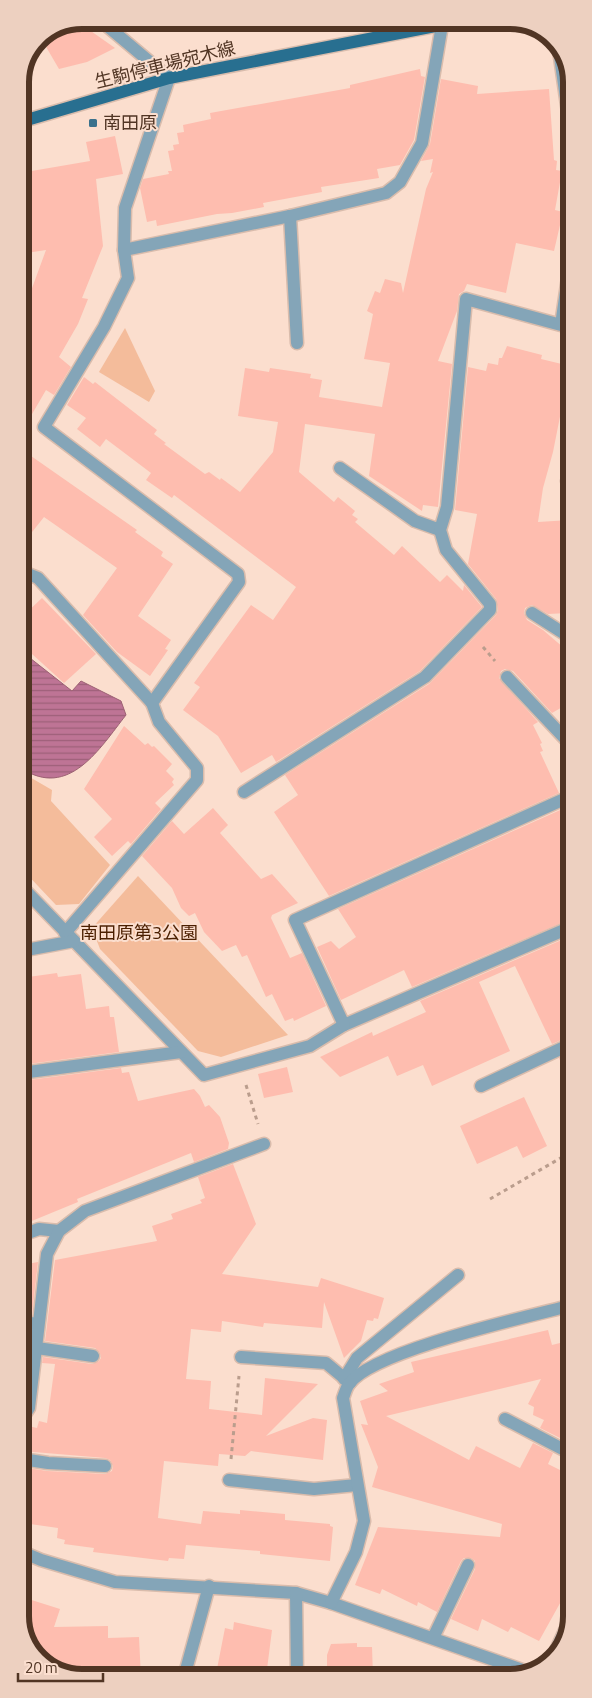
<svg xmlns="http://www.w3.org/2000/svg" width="592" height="1698" font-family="'Titillium Web','Noto Sans JP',sans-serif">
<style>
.green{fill:#f4bc9b}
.water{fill:url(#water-rules);stroke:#9d6173}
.building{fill:#febdaf}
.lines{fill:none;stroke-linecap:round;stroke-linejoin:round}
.minor-casing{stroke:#d9bcac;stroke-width:15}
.major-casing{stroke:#d9bcac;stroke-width:15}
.path{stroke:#ba9d8d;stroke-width:3;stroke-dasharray:4 4;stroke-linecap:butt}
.minor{stroke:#84a5b8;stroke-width:12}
.major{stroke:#286f90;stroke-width:12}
.poi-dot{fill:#3a718c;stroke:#fbdece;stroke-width:2}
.labels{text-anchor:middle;stroke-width:4;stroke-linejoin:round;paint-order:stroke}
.street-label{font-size:18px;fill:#513524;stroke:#fbdece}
.poi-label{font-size:18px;fill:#513524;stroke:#fbdece;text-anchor:start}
.park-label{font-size:18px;fill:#4b1f00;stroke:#fbdece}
.rim{fill:none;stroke:#513524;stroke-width:6}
</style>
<defs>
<pattern id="water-rules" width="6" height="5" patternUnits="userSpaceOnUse" patternTransform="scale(1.25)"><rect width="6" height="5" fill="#be7495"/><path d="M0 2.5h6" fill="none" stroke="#9d6079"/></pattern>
</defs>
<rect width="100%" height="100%" fill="#fbdece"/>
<g class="green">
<path d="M125,328l30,63 -6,11 -50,-30z"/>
<path d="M21,772l31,18 -1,11 59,64 -31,39 -23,1 -35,-37z"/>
<path d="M138,876l150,159 -67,22 -23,-6 -98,-102 -8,-21z"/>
</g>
<path class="water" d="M21,651l51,40 9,-10 40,20 5,14c-26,33 -57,85 -105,53z"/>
<g class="building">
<path d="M78,22l37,26 -28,14 -28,7 -14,-24 10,-14z"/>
<path d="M420,69l1,7 4,1 -11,63 -14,25 -23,4 2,9 -58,9 1,5 -59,11 1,4 -32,6 -15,1 -60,12 -1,-6 -9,2 -7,-34 3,-9 26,-5 -1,-3h4l-4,-20 6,-1 -1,-5 6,-1 -2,-11 7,-1 -1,-7 28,-6 -1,-6 140,-25v-3z"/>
<path d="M441,79l37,7 -1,8 72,-5 5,71 3,1 -1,9 6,1 -7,39 8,2 -9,39 -38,-8 -10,50 -39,-9 -3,7 -5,3 -2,17 -19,50 14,3 -14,143 -15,-2 -1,6 -53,-35 6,-42 -70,-10 -6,48 35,30 4,-5 17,14 -3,4 6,4 -3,3 39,33 8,-9 38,36 7,-7 16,16 1,-6 18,22 -62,64 -144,91 -4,-7 -31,18 -23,-37 -35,-26 17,-23 -6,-4 57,-78 22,15 23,-33 -122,-92 -2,3 -26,-18 5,-7 -45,-34 -6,8 -23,-18 9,-11 -19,-13 17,-28 9,7 2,-2 62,48 -3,4 12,9 -2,1 41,30 4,-2 11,8 1,-2 19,14 33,-40 5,-30 -40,-6 7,-48 24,4 1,-4 41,6 -1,4 12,2 -3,17 63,10 8,-44 -26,-4 9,-45 -6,-3 8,-20 5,2 5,-14 16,4 2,10 23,-104 7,-17 -3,1 3,-14 -12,2 9,-17z"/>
<path d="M115,136l8,38 -27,5 7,67 -21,52 6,1 -10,25 -19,33 12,10 -17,28 -8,-5 -25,43 -1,-112 26,-71 -26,4v-81l70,-12 -4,-19z"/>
<path d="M507,346l35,9 -1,4 29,7 -17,86 -10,36 -5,34 32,-2 1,46h-5l4,45 -2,2 -20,1 -16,-9 -7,3 -1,5 3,7 16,10 28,24v48l-19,11 -39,-42 -8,-2 -4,2 -2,7 39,44 -5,3 9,18 -2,1 3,7 -3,1 19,41 -230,103 -55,-84 24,-17 -13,-20 144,-91 67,-69 2,-5 -2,-11 -28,-35 9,-50 -22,-4 13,-143 18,4 2,-8 10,2 1,-7h3z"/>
<path d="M21,449l116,81 -2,2 28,20 -2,4 12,8 -35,52 33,24 -6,9 3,1 -18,26 -33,-24 -34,-37 34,-47 -73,-51 -23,29z"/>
<path d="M42,598l54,56 -32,29 -43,-39v-26z"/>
<path d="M124,726l21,19 3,-2 4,4 2,-1 18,18 -6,7 8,8 -2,3 2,3 -19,18 6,6 -30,35 -3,-3 -16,15 -18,-19 18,-18 -28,-30z"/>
<path d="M567,807l4,7v105l-159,68 -8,-17 -63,30 -24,-53 14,-6 8,8 17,-12 -18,-28z"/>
<path d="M213,808l15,17 -8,8 41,46 11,-5 26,29 -26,12 -1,3 19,40 12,-5 24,53 -32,15 -1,-3 -8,3 -13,-27 -6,3 -19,-42 -5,2 -6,-12 -14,6 -18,-19 -9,-19 -6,3 -8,-8 -9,-20 -30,-32 30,-35 12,13z"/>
<path d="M571,936v100l-19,8 -37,-78 -36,16 31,69 -78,35 -9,-21 -26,11 -9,-20 -48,21 -20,-20 52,-25 1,4 53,-24 -6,-11z"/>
<path d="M57,973l1,4 23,-3 5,35 23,-3 1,11h4l5,35 -98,13v-87z"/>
<path d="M571,1053v30l-12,-25z"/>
<path d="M287,1067l6,25 -29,6 -6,-24z"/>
<path d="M121,1068l1,5 7,-1 9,29 56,-12 6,7 5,11 4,-2 11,12 9,26 -1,6 -34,13 -3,-9 -114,46 1,3 -56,23 -1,-144z"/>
<path d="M524,1097l23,49 -24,12 -6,-12 -40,18 -17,-38z"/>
<path d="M233,1164l23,60 -34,50 96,13 3,-9 63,20 -6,21 -4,-1 -1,3 -6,-1 -6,21 -17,17 -20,-56 -2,26 -58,-5 -1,4 -41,-6 -1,11 -30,-3 -5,50 25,2 -2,28 53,6 3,-37 53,6 -52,52 47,-18 14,2 -4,40 -72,-9 -6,5 -26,-2 -1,12 -54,-5 -6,57 43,6 2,-13 37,3v-4l45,4v6l45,4v2l3,1 -3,34 -70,-7v-3l-74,-6 -2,14 -15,-1 -1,3 -75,-9 1,-4 -30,-4 1,-4 -8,-2 1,-10 -28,-4 1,-9 -9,-2v-46l25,4 58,3 7,-3 1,-5 -3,-6 -5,-2 -83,-7v-18l4,1 2,-8 9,2 2,-7 8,2 8,-59 -13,-1 1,-6 49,7 7,-3 2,-3 -1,-5 -5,-5 -50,-7 10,-81 102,-19 -5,-15 21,-7 -2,-5 31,-11 -2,-3 5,-2 -7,-21z"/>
<path d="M38,1262l-6,53 -10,-1v-49z"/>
<path d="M22,1330l8,1 -4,31h-4z"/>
<path d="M548,1330l4,15 20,-5v72l-12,26 -20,-10 4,-8 -11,-5 1,-8 -6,-3 13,-25 -155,37 83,44 7,-14 44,22 13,-25 20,10 -5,11 22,11 -10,21 12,6v83l-6,12 -2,-1 -25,45 -28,-14 -3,5 -26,-13 -4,12 -27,-12 24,-50v-8l-4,-3h-7l-3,3 -24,51 -19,-10 -1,4 -35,-17 -2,5 -25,-9 23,-58 122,10 2,-13 -130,-37 6,-20 -17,-43 7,1 -8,-24 28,-10 -9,-7 35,-12 -3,-10z"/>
<path d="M22,1597l38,12 -6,18 54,-1v12l31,-1 2,41h-63l-37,-15 -19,-31z"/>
<path d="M234,1622l38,8 -6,47h-38l-12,-3 9,-46 8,2z"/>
<path d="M357,1643v4h15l1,29 -46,1v-22l4,-11z"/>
</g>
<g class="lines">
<g class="minor-casing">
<g id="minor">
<path d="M559,50l11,76"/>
<path d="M290,216l7,127"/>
<path d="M124,250l166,-34 96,-23 14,-11 22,-39 20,-118"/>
<path d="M340,468l75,53 25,9"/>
<path d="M567,481h3"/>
<path d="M23,572l15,6 114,125"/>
<path d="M532,613l39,25"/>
<path d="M507,677l64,68"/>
<path d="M244,792l181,-115 65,-67v-6l-44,-54 -6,-20 7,-23 19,-208 95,26 9,-61"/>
<path d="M21,886l183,189 106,-29 34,-21 227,-98"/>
<path d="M65,933l132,-153v-12l-38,-46 -7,-19 87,-121 -1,-8 -194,-147 60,-100 24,-49 -4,-28 1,-42 44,-130 -69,-58"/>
<path d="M21,951l53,-10"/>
<path d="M344,1025l-49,-105 276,-124"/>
<path d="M21,1073l160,-21"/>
<path d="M481,1086l90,-42"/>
<path d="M22,1235l17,-6 20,2"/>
<path d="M22,1322l16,2"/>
<path d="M37,1348l56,8"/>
<path d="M241,1357l85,6 24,20"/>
<path d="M344,1379l13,-21 101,-83"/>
<path d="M22,1419l7,-11 18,-154 12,-23 26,-20 179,-67"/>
<path d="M505,1419l67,35"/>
<path d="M22,1459l26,4 57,3"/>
<path d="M229,1480l85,9 43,-4"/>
<path d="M22,1552l19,8 74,22 181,11 35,10 200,70"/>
<path d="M296,1593l1,84"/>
<path d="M331,1603l25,-51 8,-31 -21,-123c2,-5 3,-10 6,-14 23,-33 177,-67 220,-78"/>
<path d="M433,1638l35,-73"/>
<path d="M552,1659l20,-44"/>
<path d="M184,1677l25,-91"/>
</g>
</g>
<g class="major-casing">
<path id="major" d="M20,122l149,-44 297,-58"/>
</g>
<g class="path">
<path d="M483,647l12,14"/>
<path d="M246,1085l12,39"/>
<path d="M490,1199l81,-47"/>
<path d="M231,1459l8,-83"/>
</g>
<use href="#minor" class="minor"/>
<use href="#major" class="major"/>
</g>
<rect class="poi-dot" x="88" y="118" width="10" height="10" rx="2.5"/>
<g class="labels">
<g class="street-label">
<text transform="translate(165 65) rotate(-14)" y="6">生駒停車場宛木線</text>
</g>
<g class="poi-label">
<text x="103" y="129">南田原</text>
</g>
<g class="park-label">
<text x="139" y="939">南田原第3公園</text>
</g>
</g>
<path d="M0 0H592V1698H0ZM82 29H510A53 53 0 0 1 563 82V1616A53 53 0 0 1 510 1669H82A53 53 0 0 1 29 1616V82A53 53 0 0 1 82 29Z" fill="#edd0c0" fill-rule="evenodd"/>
<path class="rim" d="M82 29H510A53 53 0 0 1 563 82V1616A53 53 0 0 1 510 1669H82A53 53 0 0 1 29 1616V82A53 53 0 0 1 82 29Z"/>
<path d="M18 1673v8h85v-8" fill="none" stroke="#513524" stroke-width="2.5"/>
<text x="25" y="1673" font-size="15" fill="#513524" stroke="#fbdece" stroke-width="4" paint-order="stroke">20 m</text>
</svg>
